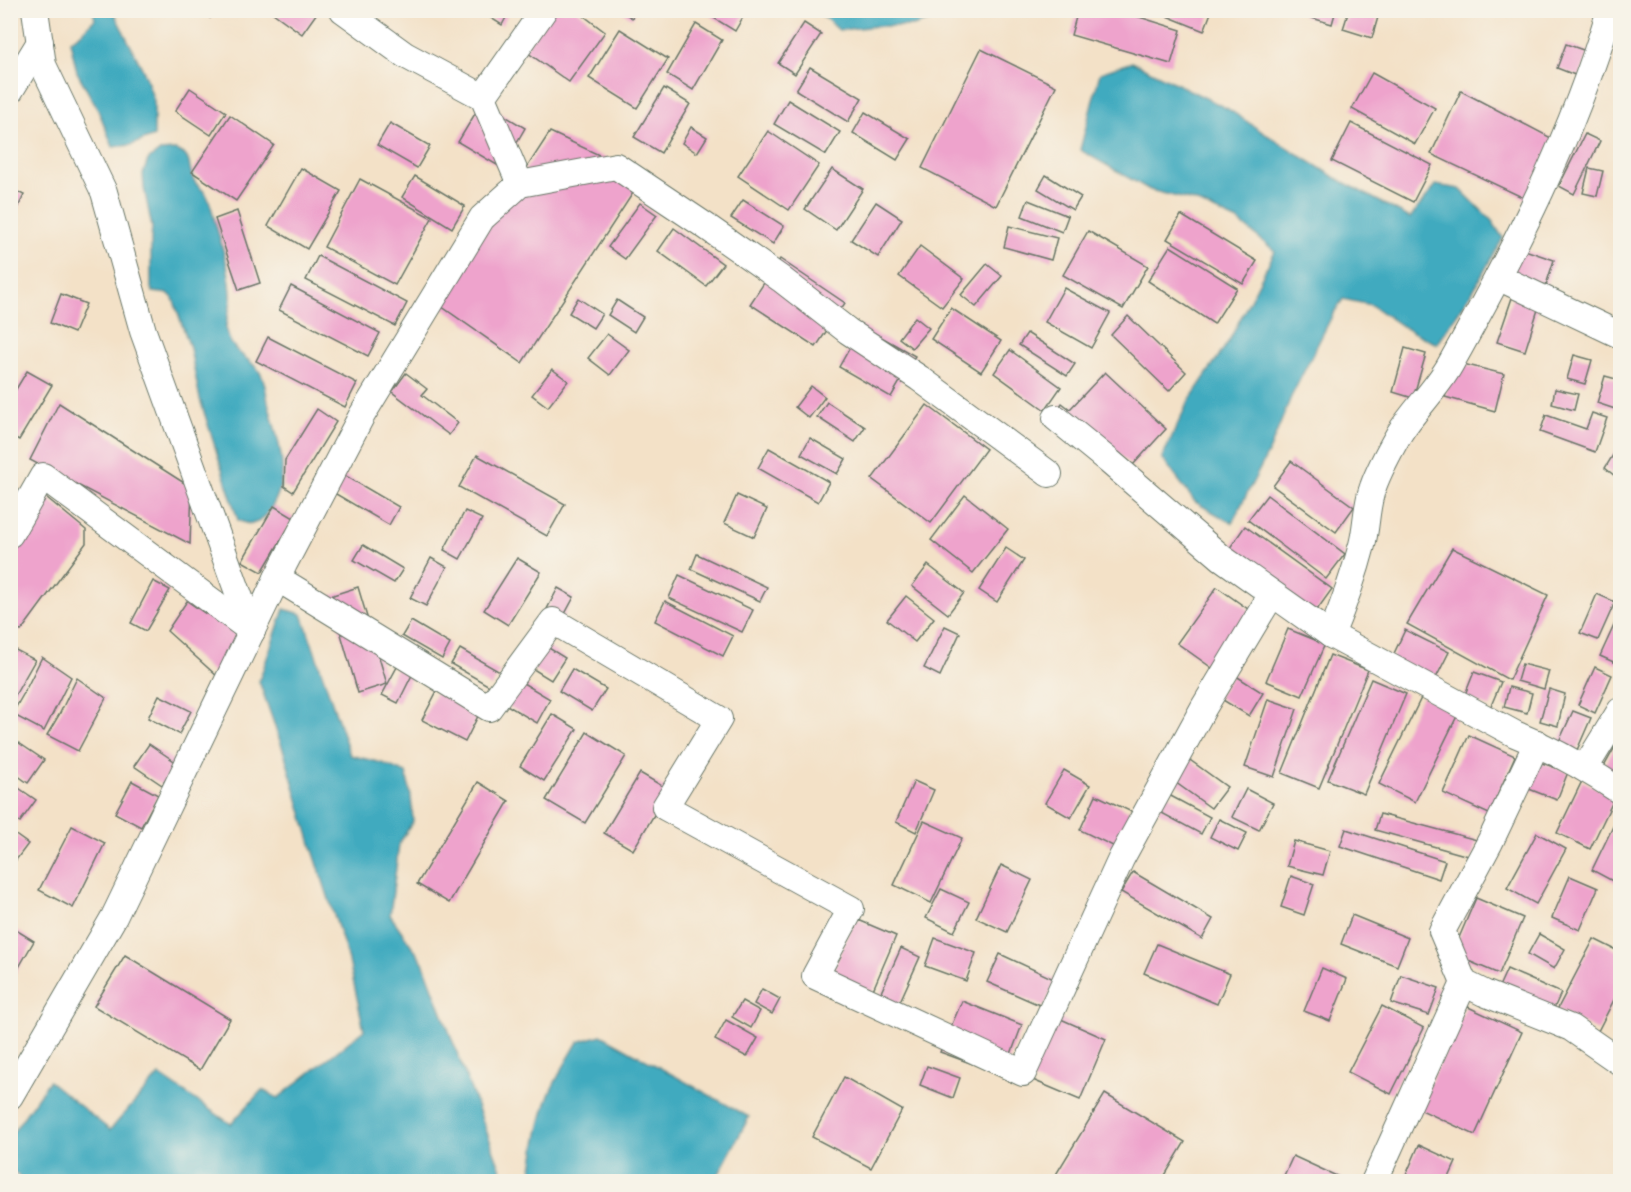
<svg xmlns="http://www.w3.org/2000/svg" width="1631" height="1192" font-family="'Gochi Hand',sans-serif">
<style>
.water{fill:#3faabf;stroke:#2f747a;stroke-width:1.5}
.building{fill:#eea3cc}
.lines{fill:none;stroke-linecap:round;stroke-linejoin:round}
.minor-casing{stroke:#697667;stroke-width:28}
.minor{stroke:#fff;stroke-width:26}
</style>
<rect width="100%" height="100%" fill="#f7f3e8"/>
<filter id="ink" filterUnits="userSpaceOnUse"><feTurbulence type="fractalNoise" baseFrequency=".0167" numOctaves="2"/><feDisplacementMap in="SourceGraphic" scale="12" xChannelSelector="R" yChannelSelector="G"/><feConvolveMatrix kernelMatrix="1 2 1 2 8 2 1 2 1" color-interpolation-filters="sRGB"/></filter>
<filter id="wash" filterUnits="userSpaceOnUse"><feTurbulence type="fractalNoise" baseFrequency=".008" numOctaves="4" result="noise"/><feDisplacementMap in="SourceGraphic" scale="24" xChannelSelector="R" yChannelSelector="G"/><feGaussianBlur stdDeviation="1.35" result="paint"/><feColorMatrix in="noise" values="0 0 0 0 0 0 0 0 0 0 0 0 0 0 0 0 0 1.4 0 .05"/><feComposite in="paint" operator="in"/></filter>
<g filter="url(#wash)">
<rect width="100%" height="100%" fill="#f3e1c7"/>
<g class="water">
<path d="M93,11h20l32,63 9,27v35l-23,9 -18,2 -14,-35 -22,-40 -7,-31 11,-8 14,-14z"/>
<path d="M817,11h132l-4,5 -32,10h-35l-39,4z"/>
<path d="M1132,62l96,47 39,26 67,42 76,41 26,-33 24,4 32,32 11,17 -29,51 -37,55 -32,-16 -34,-23 -28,-6 -10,15 -42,83 -21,52 -38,74 -37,-21 -33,-44 26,-56 41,-61 46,-90 -37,-30 -44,-20 -44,-11 -70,-40 20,-77z"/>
<path d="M175,150c20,6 11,19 20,32 3,5 9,8 12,14 4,8 6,18 8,26 7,25 16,50 16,76 0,12 -8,25 -4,36 7,21 21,22 32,37 7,9 7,25 10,35 10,40 25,73 -3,109 -8,10 -17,11 -28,5l-38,-121 -10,-51 -17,-50 -4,-4 -16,-2 -2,-4v-49l1,-12 -8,-39 -1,-14 5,-14 12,-9z"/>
<path d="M284,609l18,5 48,141 32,8 24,10 5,23 2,25 -14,23 -9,71 33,47 81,216 -7,4 -474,-1 -12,-13v-33l38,-54 61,49 49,-55 72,49 31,-34 16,8 86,-68 -15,-69 -37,-114 -28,-95 -25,-71z"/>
<path d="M601,1035l148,82 -34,64h-194l10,-5c4,-27 8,-55 18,-81 8,-19 19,-36 29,-53z"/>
</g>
<g id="blocks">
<g class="building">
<path d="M204,10h11l-5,8z"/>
<path d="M269,10h50l-17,24z"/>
<path d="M478,10h32l-8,15z"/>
<path d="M552,10h24l29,22 -36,50 -45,-32z"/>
<path d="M619,10h17l-4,8z"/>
<path d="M712,10h35l-12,21 -26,-16z"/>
<path d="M1078,10h39l64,20 -10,34 -100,-29z"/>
<path d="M1152,10h60l-8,21z"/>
<path d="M1303,10h33l-4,14 -30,-9z"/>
<path d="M1349,10h31l-8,28 -29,-9z"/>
<path d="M804,23l17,11 -26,40 -17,-11z"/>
<path d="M696,24l26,16 -29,50 -26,-16z"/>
<path d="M620,29l48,30 -31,49 -48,-30z"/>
<path d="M1566,44l23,8 -9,25 -23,-9z"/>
<path d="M981,49l75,37 -60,120 -74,-38z"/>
<path d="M810,67l52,31 -14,24 -52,-32z"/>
<path d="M1372,73l63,35 -20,36 -63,-35z"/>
<path d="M190,88l36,24 -15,23 -36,-24z"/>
<path d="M664,88l26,16 -29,49 -27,-16z"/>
<path d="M1461,91l92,48 -27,60 -95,-45z"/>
<path d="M788,100l52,32 -14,23 -52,-31z"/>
<path d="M482,102l43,26 -23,40 -44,-26z"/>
<path d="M865,112l45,27 -13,21 -44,-27z"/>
<path d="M230,115l44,30 -38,56 -44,-29z"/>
<path d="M390,123l40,23 -13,22 -40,-23z"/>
<path d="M1351,123l81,42 -19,37 -81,-41z"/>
<path d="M691,127l16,10 -10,16 -15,-10z"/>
<path d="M768,131l51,34 -30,45 -51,-34z"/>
<path d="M550,132l94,44 -122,187 -84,-59z"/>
<path d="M1585,134l15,7 -26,53 -15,-8z"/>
<path d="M301,168l40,23 -34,58 -39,-23z"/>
<path d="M1589,168l14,3 -6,25 -14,-3z"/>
<path d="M832,169l31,20 -27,41 -31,-21z"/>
<path d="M1046,175l35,22 -8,13 -35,-21z"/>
<path d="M415,176l50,30 -13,22 -50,-31z"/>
<path d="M360,179l72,39 -37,67 -71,-38z"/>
<path d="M10,188l14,7 -14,29z"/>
<path d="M743,200l41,26 -11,18 -42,-26z"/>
<path d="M1028,200l40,16 -6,16 -40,-16z"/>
<path d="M876,202l26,17 -24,38 -27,-17z"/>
<path d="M640,203l17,12 -32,44 -17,-12z"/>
<path d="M237,211l23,72 -21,7 -24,-71z"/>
<path d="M1181,215l76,46 -14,23 -76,-45z"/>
<path d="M1009,226l48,12 -6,22 -47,-13z"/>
<path d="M674,228l49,36 -17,22 -48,-35z"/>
<path d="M1088,231l60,35 -25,43 -60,-34z"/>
<path d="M920,246l44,33 -22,28 -43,-31z"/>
<path d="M1170,246l67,42 -23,36 -66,-43z"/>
<path d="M1519,248l35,12 -8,25 -36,-11z"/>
<path d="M318,256l89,47 -12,23 -89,-46z"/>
<path d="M780,259l65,44 -29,44 -66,-43z"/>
<path d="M987,264l15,12 -26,31 -15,-12z"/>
<path d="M291,286l89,47 -12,23 -89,-46z"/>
<path d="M1064,288l46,25 -19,35 -46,-26z"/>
<path d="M61,294l25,10 -12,29 -24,-10z"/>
<path d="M1513,295l27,8 -15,48 -28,-9z"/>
<path d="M578,298l24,16 -9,14 -24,-15z"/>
<path d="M617,300l26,17 -9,15 -26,-17z"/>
<path d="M951,308l50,33 -20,31 -50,-33z"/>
<path d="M1128,316l58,56 -17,19 -58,-56z"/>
<path d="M915,317l14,11 -17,20 -13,-10z"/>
<path d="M862,326l53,30 -24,41 -52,-30z"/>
<path d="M1027,333l48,31 -8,12 -48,-31z"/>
<path d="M607,334l22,16 -19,25 -22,-17z"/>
<path d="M268,337l89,46 -12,24 -89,-46z"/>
<path d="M1405,348l21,6 -13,44 -20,-6z"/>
<path d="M1010,350l51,37 -16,23 -51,-37z"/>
<path d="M1574,355l18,5 -7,24 -18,-5z"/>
<path d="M1455,362l49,12 -9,37 -50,-14z"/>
<path d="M552,369l16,12 -20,26 -16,-12z"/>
<path d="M27,371l25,14 -33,55 -9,-5v-36z"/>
<path d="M1105,372l61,57 -34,37 -23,-21 -7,10 -52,-34 12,-18 8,6z"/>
<path d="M406,373l21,16 -5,6 36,28 -9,12 -57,-43z"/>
<path d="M1605,376l15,4v11l-5,18 -18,-6z"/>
<path d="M811,386l14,11 -16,21 -14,-11z"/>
<path d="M1555,389l23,5 -4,16 -22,-6z"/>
<path d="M827,402l38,25 -10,15 -38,-25z"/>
<path d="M59,403l133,85 -2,56 -160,-84z"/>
<path d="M927,405l59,44 -55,74 -59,-44z"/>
<path d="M317,409l19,13 -43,70 -9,-6 1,-26z"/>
<path d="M1592,413l15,5 -12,34 -55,-20 6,-17 40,14z"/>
<path d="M810,438l36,21 -9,15 -36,-20z"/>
<path d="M769,448l60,34 -11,20 -60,-34z"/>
<path d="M1616,450l4,3v27l-15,-12z"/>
<path d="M477,455l88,49 -18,32 -88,-49z"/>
<path d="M1291,461l63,46 -18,25 -63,-46z"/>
<path d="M339,472l60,35 -10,18 -60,-35z"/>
<path d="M41,493l45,37v13l-65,88 -11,-4v-80z"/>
<path d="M737,495l30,14 -13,28 -30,-14z"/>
<path d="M965,495l43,34 -35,44 -42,-33z"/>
<path d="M1267,495l78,59 -19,25 -78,-59z"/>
<path d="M274,506l20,12 -32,54 -20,-11z"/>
<path d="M465,511l17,8 -22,40 -16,-9z"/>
<path d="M1245,526l87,63 -18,25 -87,-62z"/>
<path d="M363,545l40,24 -9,14 -40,-23z"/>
<path d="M1006,548l18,12 -27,42 -18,-12z"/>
<path d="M1452,548l96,47 -39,85 -102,-56z"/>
<path d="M697,554l70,33 -7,14 -69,-32z"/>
<path d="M431,558l16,9 -21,39 -16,-8z"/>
<path d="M517,558l24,14 -33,53 -24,-15z"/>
<path d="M928,565l36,28 -16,21 -36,-28z"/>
<path d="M679,575l74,35 -11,22 -73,-34z"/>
<path d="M153,581l17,9 -24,41 -15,-8z"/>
<path d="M358,587l29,97 -29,9 -28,-97z"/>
<path d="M1217,587l35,25 -40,56 -35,-25z"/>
<path d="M558,588l16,9 -21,39 -16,-8z"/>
<path d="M1597,594l18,8 -17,38 -18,-7z"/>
<path d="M906,596l28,22 -19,24 -28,-22z"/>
<path d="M187,601l19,13 24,7 7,21 -20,34 -50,-45z"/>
<path d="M665,601l68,35 -10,20 -68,-35z"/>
<path d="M1617,619l3,1v38l-2,6 -18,-8z"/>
<path d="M411,621l39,23 -8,15 -40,-23z"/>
<path d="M945,626l15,7 -20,43 -16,-8z"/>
<path d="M1288,629l37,15 -23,52 -36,-15z"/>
<path d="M1405,630l44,22 -16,32 -43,-22z"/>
<path d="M531,637l34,21 -14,22 -34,-21z"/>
<path d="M10,647l25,13 -25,44z"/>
<path d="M460,649l40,23 -9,15 -40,-23z"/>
<path d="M404,654l15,7 -21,42 -16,-8z"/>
<path d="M1330,655l38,15 -49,118 -37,-15z"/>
<path d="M42,657l29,20 -27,54 -32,-17 12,-21z"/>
<path d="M1522,664l27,7 -5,18 -27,-8z"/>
<path d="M1595,667l17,8 -17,38 -17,-8z"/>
<path d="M572,669l34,20 -14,22 -33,-20z"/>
<path d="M1474,672l27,10 -11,26 -26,-11z"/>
<path d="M1233,674l30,19 -14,23 -31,-19z"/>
<path d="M77,678l29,20 -28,53 -31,-16 12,-20z"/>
<path d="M1371,679l35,15 -42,100 -36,-14z"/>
<path d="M518,680l32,19 -13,24 -32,-19z"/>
<path d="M1509,687l23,6 -5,20 -23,-6z"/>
<path d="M438,689l43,21 -16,32 -43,-22z"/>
<path d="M1549,689l16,5 -7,32 -18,-5z"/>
<path d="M159,695l32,16 -12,23 -31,-16z"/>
<path d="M1422,696l36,18 -43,88 -36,-18z"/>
<path d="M1268,699l29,10 -23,68 -29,-10z"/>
<path d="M1573,711l18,7 -17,39 -18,-9z"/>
<path d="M552,714l25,15 -33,52 -24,-15z"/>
<path d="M587,732l39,24 -41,67 -39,-23z"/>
<path d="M1469,735l46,21 -26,58 -46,-21z"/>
<path d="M10,737l34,23 -16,23 -18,-13z"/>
<path d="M1620,738v47l-19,-13z"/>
<path d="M149,744l28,19 -15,22 -28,-19z"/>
<path d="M1183,755l44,32 -16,21 -43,-31z"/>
<path d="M1539,762l29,10 -11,28 -28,-11z"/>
<path d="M1064,770l26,15 -19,33 -26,-15z"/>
<path d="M640,773l29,17 -36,60 -29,-17z"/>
<path d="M132,781l26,14 -17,32 -26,-14z"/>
<path d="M914,781l20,9 -18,42 -20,-10z"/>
<path d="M1582,781l33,16 -25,52 -33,-16z"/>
<path d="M10,782l26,18 -16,22 -10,-7z"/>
<path d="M478,782l31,19 -60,102 -32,-19z"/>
<path d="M1246,789l27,14 -14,27 -27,-13z"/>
<path d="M1167,794l43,23 -9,17 -43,-23z"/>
<path d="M1096,795l38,18 -17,35 -37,-18z"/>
<path d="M1620,812v73l-28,-15z"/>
<path d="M1380,814l97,26 -5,17 -97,-27z"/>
<path d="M1219,819l28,14 -9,18 -28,-14z"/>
<path d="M924,821l38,17 -31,65 -37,-18z"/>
<path d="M72,826l33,17 -32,65 -34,-18z"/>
<path d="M1346,829l99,32 -6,18 -99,-33z"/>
<path d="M10,831l18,13 -18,24z"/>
<path d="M1537,833l29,16 -30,55 -29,-16z"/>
<path d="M1294,841l36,10 -7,24 -36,-9z"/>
<path d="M1001,865l31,15 -25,52 -31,-14z"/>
<path d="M1133,872l80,47 -11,20 -81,-47z"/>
<path d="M1291,876l23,8 -10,31 -23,-8z"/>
<path d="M1570,876l28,12 -18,42 -28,-12z"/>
<path d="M941,889l28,13 -15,30 -28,-14z"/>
<path d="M1476,898l47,20 -24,56 -47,-20z"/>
<path d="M1352,915l56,23 -11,28 -56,-22z"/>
<path d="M856,919l40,17 -24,56 -41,-17z"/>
<path d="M16,930l18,11 -19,33 -5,-2v-32z"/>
<path d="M1539,934l26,15 -11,20 -26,-15z"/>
<path d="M935,938l41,15 -10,28 -41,-15z"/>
<path d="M1594,939l26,13v36l-22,43 -41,-21z"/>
<path d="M1157,944l73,30 -13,30 -73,-31z"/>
<path d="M901,948l19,9 -23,51 -19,-9z"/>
<path d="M1000,954l56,26 -12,27 -57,-25z"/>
<path d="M125,955l105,64 -30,51 -106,-64z"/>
<path d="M1322,968l25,11 -17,42 -26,-10z"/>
<path d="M1507,969l54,24 -10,22 -54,-24z"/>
<path d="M1401,975l38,13 -10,27 -38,-12z"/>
<path d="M762,989l18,10 -8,15 -18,-10z"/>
<path d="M742,1001l18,10 -9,17 -19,-11z"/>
<path d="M962,1001l60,24 -19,50 -63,-23z"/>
<path d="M1382,1006l42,22 -33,66 -43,-22z"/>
<path d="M1466,1006l56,26 -47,103 -56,-26z"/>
<path d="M1054,1016l52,23 -26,61 -52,-22z"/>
<path d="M726,1020l32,18 -11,19 -32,-17z"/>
<path d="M927,1066l33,12 -7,20 -33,-13z"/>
<path d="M844,1077l58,33 -31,58 -59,-31z"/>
<path d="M1105,1094l80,48 -24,40h-97l-9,-6z"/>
<path d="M1419,1145l37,17 -9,20h-44z"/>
<path d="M1293,1156l50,23 -1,3h-61z"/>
</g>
</g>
</g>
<g filter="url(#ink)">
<use href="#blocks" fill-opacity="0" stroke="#697667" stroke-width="1.5"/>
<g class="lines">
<g class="minor-casing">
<g id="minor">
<path d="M35,10l8,55 61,127 39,139 109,300"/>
<path d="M343,10l62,45 78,42 37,87"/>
<path d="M10,91l30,-49"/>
<path d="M483,97l61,-87"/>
<path d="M1498,277l122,58"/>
<path d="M1056,418l54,44 112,96 109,77 184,99c37,15 72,35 105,57"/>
<path d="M10,534l33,-58 209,155"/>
<path d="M277,578l212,130 64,-87 166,98 -54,88 186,102 -36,67 208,97 98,-214 83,-152 68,-113"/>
<path d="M1331,635c12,-29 23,-59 31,-90 5,-19 4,-40 11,-58 5,-14 18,-39 26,-53 15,-24 37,-44 51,-69 64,-114 123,-229 160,-355"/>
<path d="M1537,743l-47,99 -48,89 22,52 20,10 87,35 49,34"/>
<path d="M1585,768l35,-57"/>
<path d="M10,1096l104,-179 170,-353 78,-149 120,-197 38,-34 96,-18 91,61 74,52 67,52 71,47 130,96"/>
<path d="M1374,1182l90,-199"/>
</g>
</g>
<use href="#minor" class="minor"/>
</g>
</g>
<rect width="1631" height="1192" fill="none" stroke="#f7f3e8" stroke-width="36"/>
</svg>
